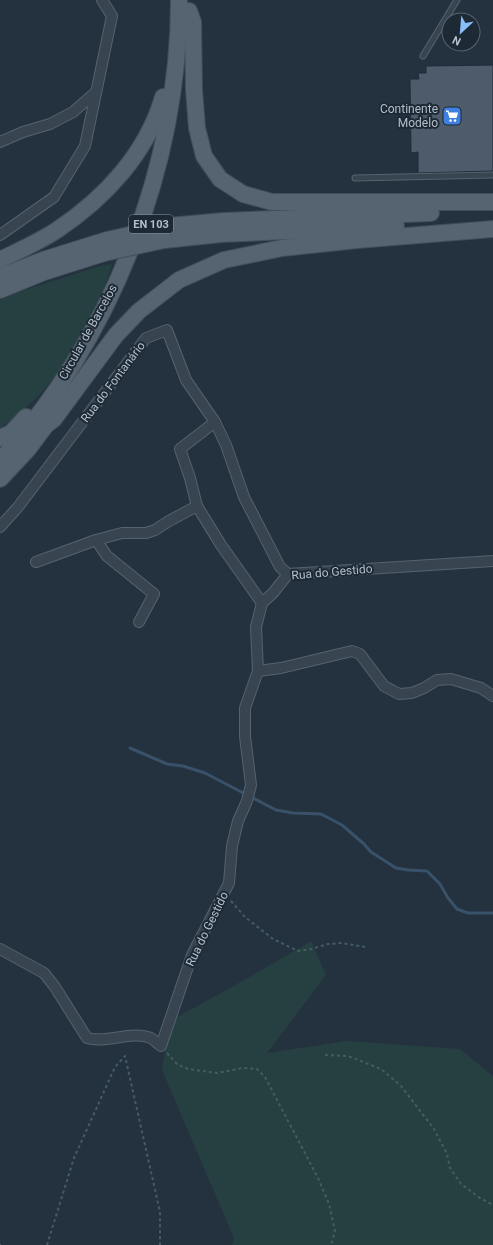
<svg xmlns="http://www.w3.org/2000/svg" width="493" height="1245" font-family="Roboto,sans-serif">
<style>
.green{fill:#264041}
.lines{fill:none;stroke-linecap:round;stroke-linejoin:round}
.stream{stroke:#395169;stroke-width:3}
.building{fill:#4d5b6b;stroke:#1f2b37}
.lane-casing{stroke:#56626d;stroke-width:7}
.street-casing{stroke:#56626d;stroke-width:12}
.primary-casing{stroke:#414d59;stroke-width:18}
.path{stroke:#445d5e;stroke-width:2;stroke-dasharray:3 3;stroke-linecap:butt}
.lane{stroke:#384450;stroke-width:5}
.street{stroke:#384450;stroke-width:10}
.primary{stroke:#566370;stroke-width:16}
.primary-bridge-casing{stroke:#414d59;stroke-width:18;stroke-linecap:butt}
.primary-bridge{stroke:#566370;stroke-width:16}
.labels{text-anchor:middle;stroke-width:4;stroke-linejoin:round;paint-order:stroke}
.shield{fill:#1d2935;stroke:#87929d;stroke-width:1}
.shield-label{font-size:11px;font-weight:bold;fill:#b4bfca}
.poi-label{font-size:12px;fill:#b4bfca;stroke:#1d2935;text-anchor:end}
.street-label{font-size:12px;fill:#b4bfca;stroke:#1d2935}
</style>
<rect width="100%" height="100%" fill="#243240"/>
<g class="green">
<path d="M112,264c-18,63 -56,126 -112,164v-128l15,-7 85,-27z"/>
<path d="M311,941l15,34 -59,78 80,-12 113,8 33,27v169h-261l2,-7 -72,-168 8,-49 78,-43z"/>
</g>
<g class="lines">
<path class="stream" d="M130,748l37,16 16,2 22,7 71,37 17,3 28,1 21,11 22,19 7,8 25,16 12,2 19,1 13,13 8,14 9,11 11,4h25"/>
</g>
<path class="building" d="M493,65v106l-75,2v-21l-7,1 -1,-74h9l-1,-6h8v-7z"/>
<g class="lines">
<g class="lane-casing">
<g id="lane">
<path d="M423,56l34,-56"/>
<path d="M355,178l138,-3"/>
</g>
</g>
<g class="street-casing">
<g id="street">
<path d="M0,142l23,-10 27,-8 23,-12 23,-20"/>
<path d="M0,235l54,-38 31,-51 27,-130 -10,-16"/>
<path d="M215,422l-35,27 10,29 7,28 24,39 41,58"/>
<path d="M0,527l18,-20 128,-169 21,-8 19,50 29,42 11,23 18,52 36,70 8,7"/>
<path d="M96,540l11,16 47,38 -15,28"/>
<path d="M36,562l60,-22 26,-7h24l9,-3 14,-9 28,-15"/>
<path d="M258,671l23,-3 71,-17 8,3 24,32 15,8 13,-1 12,-5 13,-8 14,-1 30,9 12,8"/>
<path d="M0,949l44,24 11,14 32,51c20,6 44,-8 64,0 3,2 7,6 10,8l31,-91 37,-72 3,-37 6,-25 9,-20 4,-16 -6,-49v-28l13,-37 -2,-44 6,-24 11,-10 15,-19 205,-13"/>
</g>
</g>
<g class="primary-casing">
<g id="primary">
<path d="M189,11l4,11 1,68 3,38 7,28 16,23 23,15 29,8h221"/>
<path d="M169,226l55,-5 207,-8"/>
<path d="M164,240l57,-6 175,-8"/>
<path d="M0,260c18,-9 41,-19 57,-30 48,-32 90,-77 106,-133"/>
<path d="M0,277l43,-17 64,-20"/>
<path d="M0,290l44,-18 60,-19"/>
<path d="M0,438l11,-5 15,-16"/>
<path d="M0,461c112,-123 179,-294 179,-461"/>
<path d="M0,479l29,-31 17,-23 8,-6 62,-84 23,-24 40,-31 45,-20 58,-12 75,-8 136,-11"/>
</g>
</g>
<g class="path">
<path d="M231,901l14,16 28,22 25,12 13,-2 17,-5 14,-1 23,4"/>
<path d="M167,1053l10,11 11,5 29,4 26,-5 14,1 8,8 53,101 11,26 6,27 -4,14"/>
<path d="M325,1055l23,1 33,13 20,17 33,43 13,25 3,14 11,16 19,14 13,7"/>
<path d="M0,1245h1"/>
<path d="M47,1245l27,-87 41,-91 10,-11 35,156v33"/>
</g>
<use href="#lane" class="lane"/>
<use href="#street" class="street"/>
<use href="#primary" class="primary"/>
<g class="primary-bridge-casing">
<g id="primary-bridge">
<path d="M107,240l62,-14"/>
<path d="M104,253l60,-13"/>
</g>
</g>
<use href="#primary-bridge" class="primary-bridge"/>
</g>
<defs>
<g id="supermarket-square" transform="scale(1)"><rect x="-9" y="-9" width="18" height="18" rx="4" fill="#3f7fe0" stroke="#1d2935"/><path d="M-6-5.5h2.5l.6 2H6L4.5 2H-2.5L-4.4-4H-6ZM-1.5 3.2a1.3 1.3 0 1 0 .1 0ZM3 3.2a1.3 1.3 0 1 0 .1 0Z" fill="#fff"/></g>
</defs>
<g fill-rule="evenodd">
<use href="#supermarket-square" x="452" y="116"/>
</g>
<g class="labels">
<rect class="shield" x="129" y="215" width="44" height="18" rx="3"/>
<g class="shield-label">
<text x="151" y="228">EN 103</text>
</g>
<g class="poi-label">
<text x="438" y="113">Continente<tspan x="438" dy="14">Modelo</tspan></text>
</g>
<g class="street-label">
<text transform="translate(88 332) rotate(-61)" y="4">Circular de Barcelos</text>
<text transform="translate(113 382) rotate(-53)" y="4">Rua do Fontanário</text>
<text transform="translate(332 572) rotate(-5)" y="4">Rua do Gestido</text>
<text transform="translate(207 929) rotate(-64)" y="4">Rua do Gestido</text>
</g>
</g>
<g transform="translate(461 32) rotate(206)"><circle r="19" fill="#1d2935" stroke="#596571"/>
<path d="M0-3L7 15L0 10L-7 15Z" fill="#89befb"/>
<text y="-6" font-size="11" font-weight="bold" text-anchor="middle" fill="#b4bfca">N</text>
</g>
</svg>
